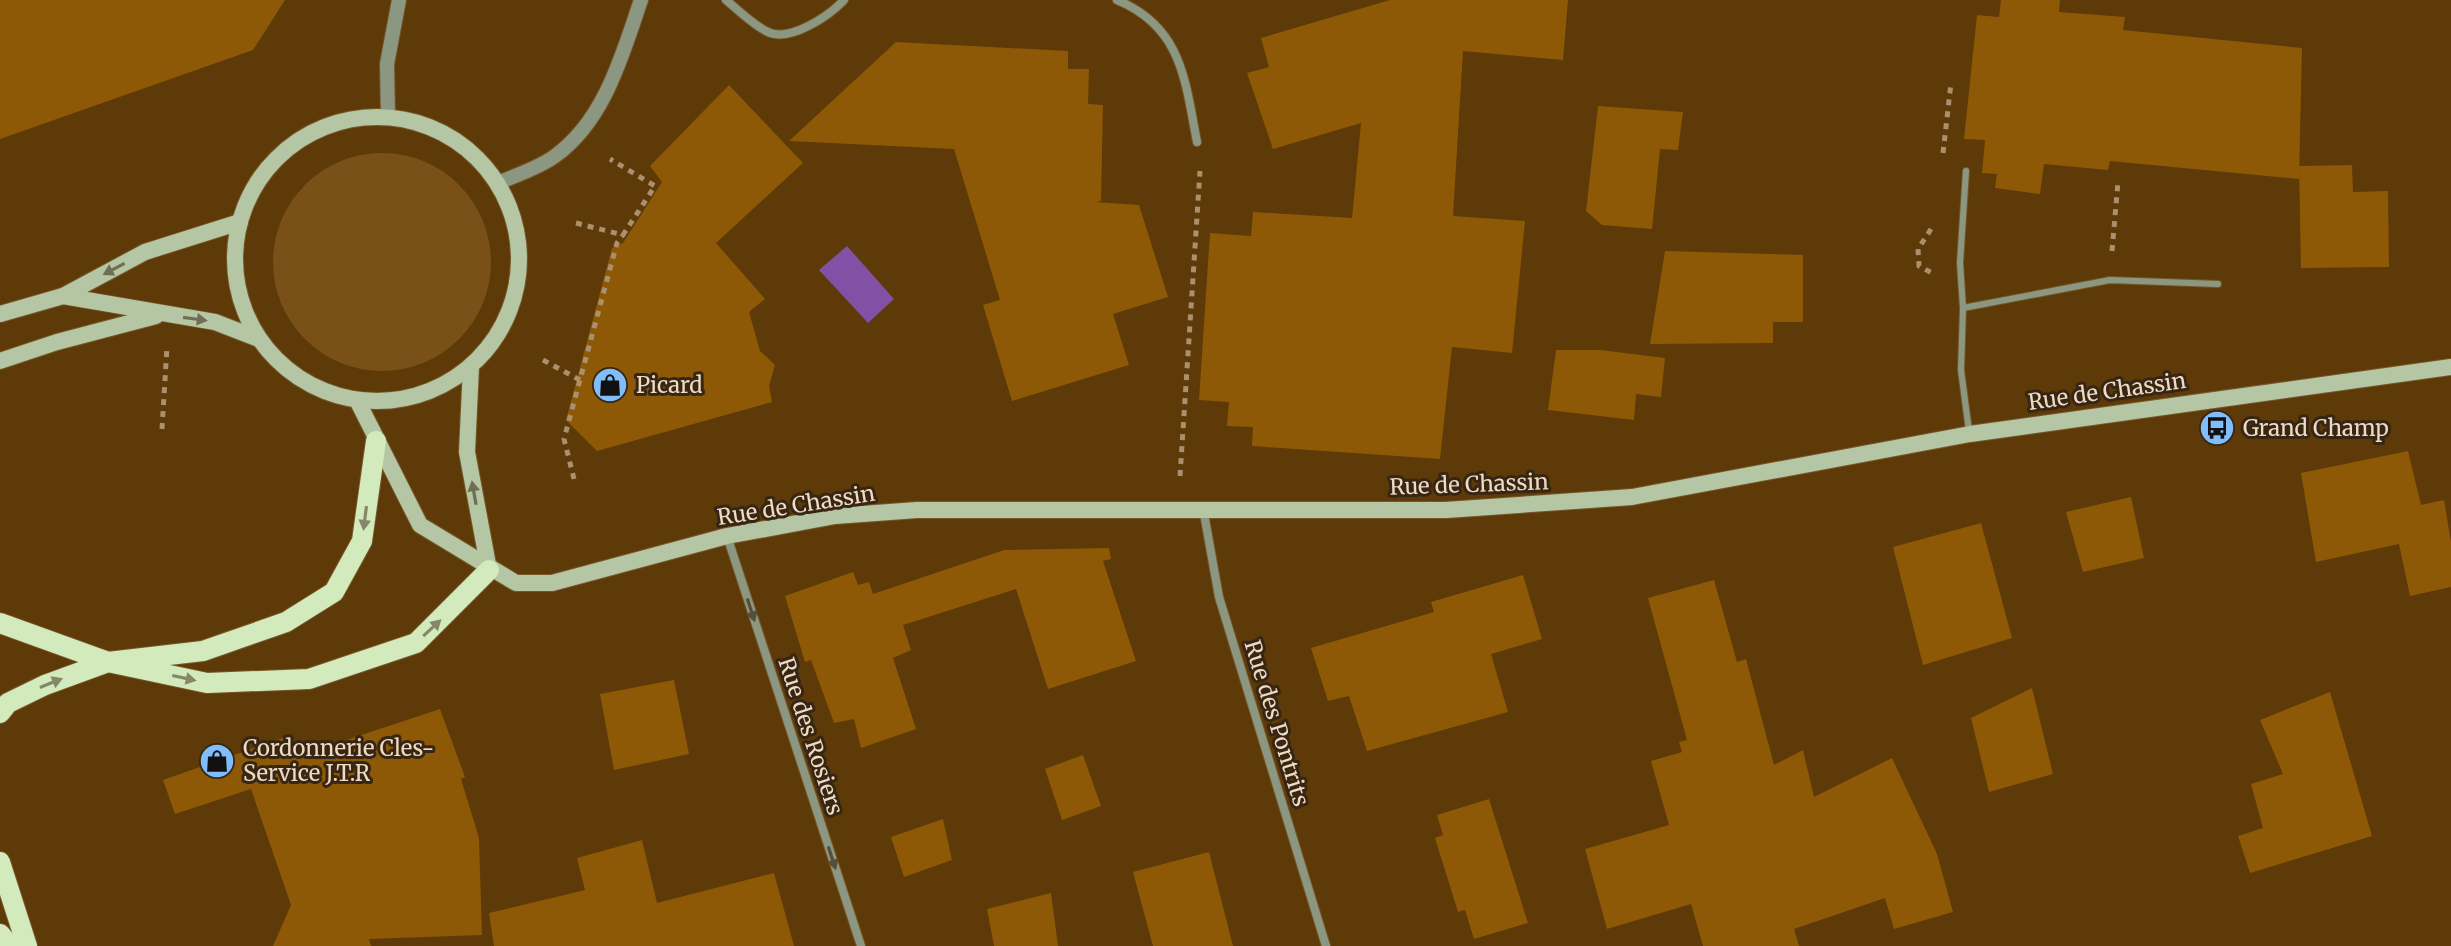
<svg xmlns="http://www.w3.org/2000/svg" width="2451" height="946" font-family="Merriweather,serif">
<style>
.green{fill:#795017}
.water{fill:#8250a4}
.building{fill:#8d5906}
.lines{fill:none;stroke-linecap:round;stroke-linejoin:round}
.service-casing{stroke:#77572a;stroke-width:8}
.minor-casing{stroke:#77572a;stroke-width:10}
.tertiary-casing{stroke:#77572a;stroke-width:16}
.secondary-casing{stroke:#77572a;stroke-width:18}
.primary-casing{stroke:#77572a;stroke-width:22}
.path{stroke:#ab906d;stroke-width:5;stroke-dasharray:6 6;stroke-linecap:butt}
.service{stroke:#8b9781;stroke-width:6}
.minor{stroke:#8b9781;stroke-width:8}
.tertiary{stroke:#8b9781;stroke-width:14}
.secondary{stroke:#b4c6a3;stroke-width:16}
.primary{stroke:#d3eabc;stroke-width:20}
.oneway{fill:#6f6e54}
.oneway2{fill:#848868}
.oneway3{fill:#544e3a}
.labels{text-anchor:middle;stroke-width:6;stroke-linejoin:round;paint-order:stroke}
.poi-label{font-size:22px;fill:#efdac3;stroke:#362613;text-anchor:start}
.street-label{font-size:22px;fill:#efdac3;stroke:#362613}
</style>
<rect width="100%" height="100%" fill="#5d3a08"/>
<circle class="green" cx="382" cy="262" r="109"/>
<path class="water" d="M847,246l47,53 -26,24 -49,-53z"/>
<g class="building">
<path d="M0,0h285l-32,50 -253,89z"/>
<path d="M1390,0h178l-5,60 -100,-9 -10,165 72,5 -13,132 -60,-6 -12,112 -188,-13 1,-19 -26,-1 2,-24 -30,-2 11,-167 41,3 2,-24 99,6 9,-95 -88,26 -26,-76 22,-6 -8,-29z"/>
<path d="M2001,0h59l-1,12 66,5 -2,13 179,18 -3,131 -189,-18 -2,9 -64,-6 -4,30 -45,-6 2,-14 -15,-1 3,-33 -21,-1 13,-124 22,2z"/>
<path d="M896,42l172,9v18h21l-1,35 15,1 -2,96 -5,1 43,3 29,92 -55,17 16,51 -117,36 -29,-96 17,-5 -46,-151 -165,-8z"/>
<path d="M729,85l74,78 -87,80 49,56 -16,13 11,39 15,14 -6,21 3,16 -175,49 -31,-31 46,-172 11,-5 39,-61 -12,-16z"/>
<path d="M1598,106l85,6 -5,38 -18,-1 -8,80 -50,-4 -16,-14z"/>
<path d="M2352,165l1,27 35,-1 1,76 -88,1 -2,-102z"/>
<path d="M1665,251l138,4v67h-30v21l-123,1z"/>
<path d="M1556,350h45l64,8 -4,39 -25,-3 -2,26 -86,-10z"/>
<path d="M2408,451l13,54 23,-5 7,42v45l-41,9 -11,-52 -83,18 -15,-89z"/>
<path d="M2131,497l13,61 -61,14 -17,-60z"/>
<path d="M1981,523l31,115 -89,27 -30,-118z"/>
<path d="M1109,548l2,11 -8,2 33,100 -88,28 -32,-100 -113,36 8,25 -18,8 23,71 -55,19 -7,-29 -20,4 -23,-63 -6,2 -20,-66 68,-24 5,13 11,-3 4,12 131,-44z"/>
<path d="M1523,575l19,64 -51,15 17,58 -141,39 -18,-55 -21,5 -17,-53 123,-36 -3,-10z"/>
<path d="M1714,580l23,82 9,-3 28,106 29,-15 11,47 78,-39 45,96 16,58 -59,17 -9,-31 -91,31 5,17h-96l-12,-42 -84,25 -22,-80 84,-24 -18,-64 31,-9 -3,-10 8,-2 -39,-142z"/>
<path d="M674,680l15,74 -75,16 -14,-76z"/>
<path d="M2032,688l21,86 -64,18 -18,-74z"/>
<path d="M2330,692l42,144 -122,37 -12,-37 25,-8 -12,-44 32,-10 -23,-54z"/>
<path d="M440,709l25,68 -4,2 18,59 3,97 -113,4 2,7h-98l18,-41 -40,-116 -76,25 -12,-34 128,-45 7,21z"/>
<path d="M1083,755l18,51 -39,14 -17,-51z"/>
<path d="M1489,799l39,124 -54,16 -9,-29 -7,2 -23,-74 8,-3 -6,-20z"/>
<path d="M943,819l9,41 -48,17 -13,-40z"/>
<path d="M642,840l15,63 117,-30 20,73h-300l-5,-33 96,-23 -8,-32z"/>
<path d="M1209,852l24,94h-80l-20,-74z"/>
<path d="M1051,893l7,53h-64l-7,-37z"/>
</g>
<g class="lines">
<g class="service-casing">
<g id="service">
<path d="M1963,308l-3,-45 6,-92"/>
<path d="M1969,431l-8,-61 2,-62 147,-28 108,4"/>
</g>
</g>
<g class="minor-casing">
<g id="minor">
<path d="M726,0c12,10 26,24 40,31 22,13 63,-15 78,-31"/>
<path d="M1117,0c65,27 68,80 80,142"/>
<path d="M1203,508l16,89 107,349"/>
<path d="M727,536l134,410"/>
</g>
</g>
<g class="tertiary-casing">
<g id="tertiary">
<path d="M388,116l-1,-52 12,-64"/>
<path d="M498,183c18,-8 41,-15 57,-27 50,-36 67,-101 86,-156"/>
</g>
</g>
<g class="secondary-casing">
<g id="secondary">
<circle cx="377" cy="259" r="142"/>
<path d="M63,296l152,26 44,17"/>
<path d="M0,314l63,-18 82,-44 95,-30"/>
<path d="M0,361l57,-19 99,-26"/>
<path d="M471,367l-4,85 22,118"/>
<path d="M357,400l63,125 96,58h36l175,-47 108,-20 82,-6h529l186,-13 338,-63 481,-67"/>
</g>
</g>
<g class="primary-casing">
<g id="primary">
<path d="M0,623l108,39 99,21 102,-4 107,-36 73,-73"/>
<path d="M0,713l8,-10 37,-18 63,-23 95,-11 83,-29 48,-30 28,-51 14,-100"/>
<path d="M0,862l27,84"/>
<path d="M0,934l10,12"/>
</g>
</g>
<g class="path">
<path d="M1943,153l8,-70"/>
<path d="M576,223l47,12 32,-49 -45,-27"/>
<path d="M1931,229l-13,20 1,17 15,8"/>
<path d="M2112,251l6,-69"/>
<path d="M543,360l37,20"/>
<path d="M162,429l5,-82"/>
<path d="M1180,476l20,-305"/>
<path d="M574,479l-10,-40 53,-196 6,-8"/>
</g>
<use href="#service" class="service"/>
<use href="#minor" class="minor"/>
<use href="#tertiary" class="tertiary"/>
<use href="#secondary" class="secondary"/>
<use href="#primary" class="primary"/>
</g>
<defs><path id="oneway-solid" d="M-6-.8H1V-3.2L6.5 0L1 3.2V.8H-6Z" transform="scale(2)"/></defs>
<g class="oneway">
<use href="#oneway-solid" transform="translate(114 269) rotate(152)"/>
<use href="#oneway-solid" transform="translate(195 319) rotate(8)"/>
<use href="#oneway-solid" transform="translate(474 493) rotate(-100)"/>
</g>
<g class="oneway2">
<use href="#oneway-solid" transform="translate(365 518) rotate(97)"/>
<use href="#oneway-solid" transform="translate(432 628) rotate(-43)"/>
<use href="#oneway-solid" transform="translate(184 678) rotate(12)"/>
<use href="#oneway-solid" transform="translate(51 683) rotate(-22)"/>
</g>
<g class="oneway3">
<use href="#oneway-solid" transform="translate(751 610) rotate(72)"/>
<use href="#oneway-solid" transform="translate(832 858) rotate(72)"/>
</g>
<defs>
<g id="shop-disc" transform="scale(1.8)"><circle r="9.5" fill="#81bdfa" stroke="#362613"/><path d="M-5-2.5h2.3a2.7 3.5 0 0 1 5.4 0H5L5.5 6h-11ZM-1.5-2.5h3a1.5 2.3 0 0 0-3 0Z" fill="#111"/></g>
<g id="bus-disc" transform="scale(1.8)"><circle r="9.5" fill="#81bdfa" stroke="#362613"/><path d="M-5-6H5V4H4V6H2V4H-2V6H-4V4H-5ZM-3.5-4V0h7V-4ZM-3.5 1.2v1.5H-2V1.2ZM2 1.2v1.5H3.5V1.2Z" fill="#111"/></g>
</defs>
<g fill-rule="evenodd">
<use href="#shop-disc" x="610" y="385"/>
<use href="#bus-disc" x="2217" y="428"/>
<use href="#shop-disc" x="217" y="761"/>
</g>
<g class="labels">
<g class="poi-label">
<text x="636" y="393">Picard</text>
<text x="2243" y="436">Grand Champ</text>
<text x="243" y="756">Cordonnerie Cles-<tspan x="243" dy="25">Service J.T.R</tspan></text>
</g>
<g class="street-label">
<text transform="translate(2107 391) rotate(-8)" y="8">Rue de Chassin</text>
<text transform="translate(1469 484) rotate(-2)" y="8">Rue de Chassin</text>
<text transform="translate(796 505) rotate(-9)" y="8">Rue de Chassin</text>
<text transform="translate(1277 723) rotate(73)" y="8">Rue des Pontrits</text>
<text transform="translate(811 736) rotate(72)" y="8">Rue des Rosiers</text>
</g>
</g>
</svg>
